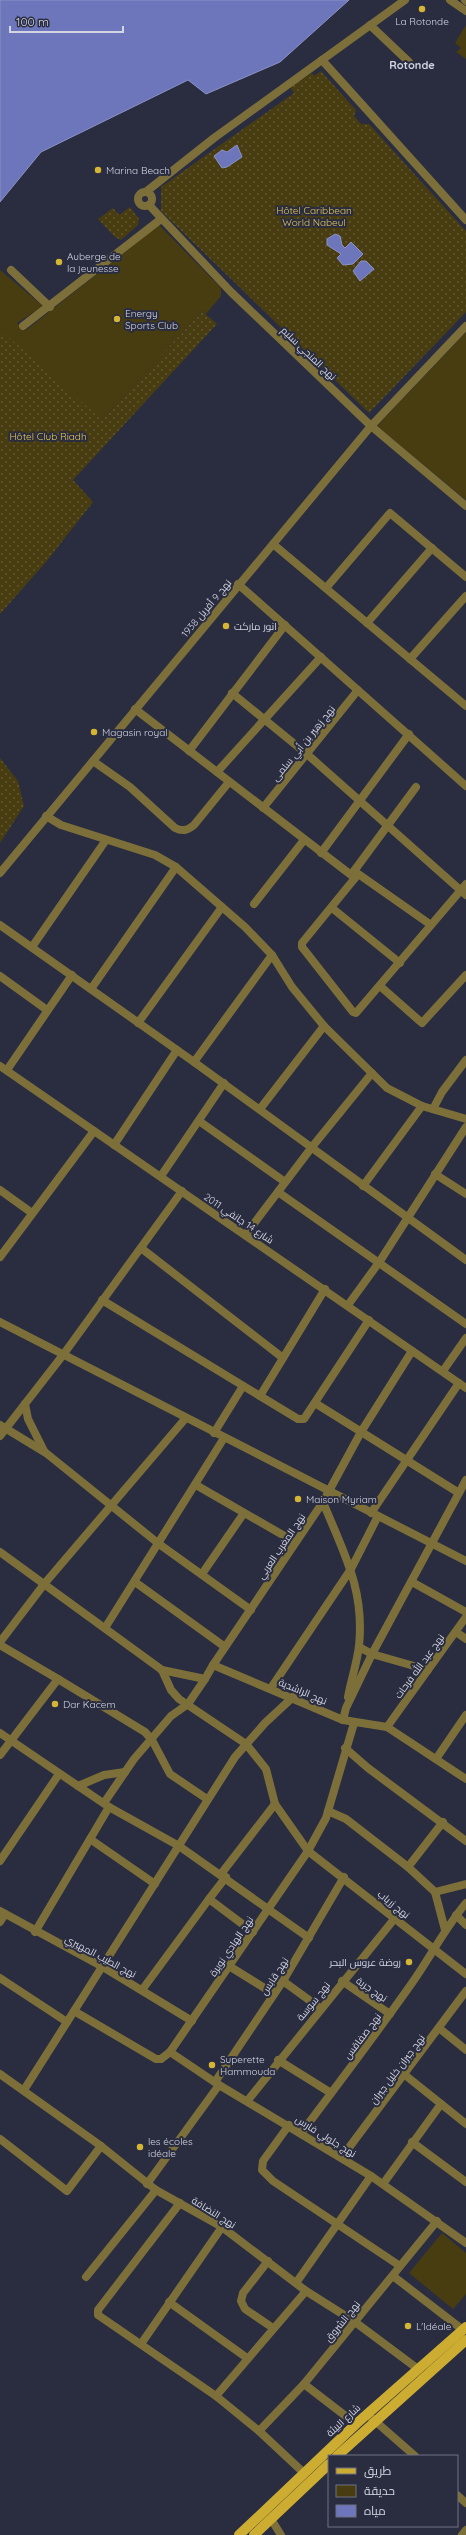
<svg xmlns="http://www.w3.org/2000/svg" width="466" height="2535" font-family="Quicksand,Cairo,sans-serif">
<style>
.green{fill:#483c11}
.garden{fill:url(#garden-dots)}
.water{fill:#6d76ba;stroke:#8c92c6}
.lines{fill:none;stroke-linecap:round;stroke-linejoin:round}
.minor{stroke:#7d6f3a;stroke-width:8}
.tertiary{stroke:#7d6f3a;stroke-width:8}
.primary{stroke:#ccad31;stroke-width:10}
.poi-dot{fill:#d5b534;stroke:#2a2d40;stroke-width:1.5}
.labels{text-anchor:middle;stroke-width:4;stroke-linejoin:round;paint-order:stroke}
.poi-label{font-size:10px;fill:#d3d5e2;stroke:#2a2d40;text-anchor:start}
.park-label{font-size:10px;fill:#e4c656;stroke:#2a2d40}
.street-label{font-size:10px;fill:#d3d5e2;stroke:#2a2d40}
.neighbourhood-label{font-size:11px;font-weight:bold;fill:#d3d5e2;stroke:#2a2d40}
</style>
<defs>
<pattern id="garden-dots" width="8" height="8" patternUnits="userSpaceOnUse"><rect width="8" height="8" fill="#483c11"/><path d="M2 2h.1M6 6h.1" fill="none" stroke="#625733" stroke-width="1.8" stroke-linecap="round"/></pattern>
</defs>
<rect width="100%" height="100%" fill="#2a2d40"/>
<g class="green">
<path d="M466,25v34l-10,-7 5,-4 -6,-5z"/>
<path d="M159,225l62,63v8l-15,18 -4,-3 -100,109 -102,-81v-69l43,36 -26,17 8,8z"/>
<path d="M466,332v168l-89,-74z"/>
<path d="M442,2233l24,20v41l-13,15 -44,-36z"/>
</g>
<g class="garden">
<path d="M321,71l35,39 -2,6 7,8h8l97,107v81l-97,101 -208,-202v-24l133,-94 -4,-6 22,-14 2,3z"/>
<path d="M130,207l9,12 -1,6 -17,15 -6,-3 -17,-18 15,-11 6,7z"/>
<path d="M202,311l15,13 -144,156 20,22 -47,60 -46,52v-275l5,-5 97,86z"/>
<path d="M0,758l18,23 6,25 -24,37z"/>
</g>
<g class="water">
<path d="M0,0h349l-69,62 -74,32 -18,-14 -147,72 -41,50z"/>
<path d="M237,145l5,12 -15,10 -5,1 -8,-12 8,-6 5,2z"/>
<path d="M335,234l5,2 2,9 3,3 6,-6 12,12 -10,10 -10,1 -6,-7 4,-4 -14,-9v-6z"/>
<path d="M361,261h5l8,8 -14,12 -7,-10z"/>
</g>
<g class="lines">
<g class="minor">
<path d="M370,25l39,37"/>
<path d="M322,60l144,160"/>
<path d="M11,270l39,37"/>
<path d="M23,326l138,-107"/>
<path d="M273,544l193,162"/>
<path d="M238,584l228,202"/>
<path d="M326,588l64,-75 76,64"/>
<path d="M367,623l65,-75"/>
<path d="M410,659l56,-63"/>
<path d="M232,693l76,62 158,140"/>
<path d="M135,709l220,169"/>
<path d="M189,751l96,-126"/>
<path d="M93,761l37,26 45,41c8,4 13,2 19,-3l35,-43"/>
<path d="M217,772l104,-115"/>
<path d="M416,787l-62,84 1,7 -53,65v4l51,65 3,1 110,-129"/>
<path d="M263,808l95,-118"/>
<path d="M46,816l15,9 94,30 21,12 69,60 27,28 20,32 32,39 63,62 35,18 44,13"/>
<path d="M321,853l88,-119"/>
<path d="M354,871l77,54"/>
<path d="M0,873l371,-447 95,-100"/>
<path d="M254,904l50,-64"/>
<path d="M332,908l68,55"/>
<path d="M0,925l194,137 272,198"/>
<path d="M32,947l74,-107"/>
<path d="M0,976l47,34"/>
<path d="M380,986l42,37 44,-48"/>
<path d="M91,989l85,-122"/>
<path d="M138,1023l84,-116"/>
<path d="M194,1062l78,-107"/>
<path d="M7,1070l65,-95"/>
<path d="M260,1109l64,-83"/>
<path d="M433,1109l9,-17 24,-32"/>
<path d="M199,1121l86,61"/>
<path d="M114,1145l63,-95"/>
<path d="M435,1174l31,20"/>
<path d="M161,1176l63,-93"/>
<path d="M363,1186l59,-80"/>
<path d="M0,1190l32,23"/>
<path d="M278,1192l188,132"/>
<path d="M246,1234l66,-87 60,-74"/>
<path d="M141,1248l142,110"/>
<path d="M0,1257l94,-126"/>
<path d="M325,1289l-65,107 38,23h6l65,-99"/>
<path d="M102,1300l158,96"/>
<path d="M348,1305l32,-44 86,-134"/>
<path d="M0,1322l466,239"/>
<path d="M443,1371l23,-33"/>
<path d="M315,1403l144,90"/>
<path d="M25,1404l3,15 16,32"/>
<path d="M0,1425l46,28 113,91 92,66"/>
<path d="M214,1433l29,-47"/>
<path d="M0,1436l63,-81 119,-164"/>
<path d="M196,1485l99,57"/>
<path d="M323,1502c20,50 42,87 36,144 -2,17 -8,34 -11,51"/>
<path d="M371,1513l88,-130"/>
<path d="M0,1552l162,118 9,20 8,9 67,45 20,25 9,35 33,47 158,123"/>
<path d="M202,1574l42,-61"/>
<path d="M135,1582l90,65"/>
<path d="M412,1582l54,30"/>
<path d="M105,1628l119,-190"/>
<path d="M456,1632l10,7"/>
<path d="M0,1642l45,-59 140,-164"/>
<path d="M0,1645l58,34 -58,76"/>
<path d="M359,1647l13,7 56,16"/>
<path d="M213,1665l130,55 44,7 79,52"/>
<path d="M162,1670l43,9"/>
<path d="M58,1679l87,53 7,8 18,34 37,25"/>
<path d="M271,1688l80,-119 27,-53"/>
<path d="M343,1720l3,-12 26,-54 94,-174"/>
<path d="M387,1727l79,-110"/>
<path d="M0,1733l109,74 70,39 130,92"/>
<path d="M345,1748l23,20 98,73"/>
<path d="M436,1759l30,-44"/>
<path d="M78,1786l26,-11 21,-3"/>
<path d="M104,1803l30,-44 37,-43 17,-12 17,-25 8,-14 110,-163 38,-70 51,-81"/>
<path d="M328,1811l18,8 62,48"/>
<path d="M443,1822l-35,45 27,25 10,38"/>
<path d="M90,1839l65,45"/>
<path d="M0,1861l59,-87"/>
<path d="M221,1874l54,-70"/>
<path d="M435,1892l31,-8"/>
<path d="M209,1899l17,-22"/>
<path d="M0,1911l103,56 89,54"/>
<path d="M456,1915l10,10"/>
<path d="M0,1922l5,-8"/>
<path d="M35,1932l74,-125"/>
<path d="M229,1966l45,28"/>
<path d="M0,1978l67,44"/>
<path d="M283,1981l37,27"/>
<path d="M342,1981l48,33"/>
<path d="M142,1990l67,-91 44,33"/>
<path d="M74,2011l82,48h5l9,-7 138,-201 18,-33 28,-95"/>
<path d="M439,2028l27,22"/>
<path d="M170,2052l49,33 152,91 95,67"/>
<path d="M278,2060l53,33"/>
<path d="M0,2074l101,72 55,44 66,37 84,64 49,31 63,47"/>
<path d="M405,2075l61,49"/>
<path d="M215,2082l68,-101 61,-104"/>
<path d="M24,2090l211,-333 30,-34 28,-26"/>
<path d="M248,2100l147,-182"/>
<path d="M289,2125l-26,36 -1,9 11,11 127,85"/>
<path d="M302,2132c37,-49 74,-98 110,-149 19,-27 33,-55 54,-80"/>
<path d="M0,2139l67,52 34,-45"/>
<path d="M412,2142l54,40"/>
<path d="M342,2157l124,-166"/>
<path d="M147,2184l72,-99"/>
<path d="M383,2184l58,-80"/>
<path d="M180,2203l-82,107v5l118,81 43,35 45,42"/>
<path d="M268,2261l-25,32 -2,8 4,8 28,19"/>
<path d="M393,2276l70,54"/>
<path d="M86,2277l70,-87"/>
<path d="M296,2283l75,-107"/>
<path d="M169,2302l78,56"/>
<path d="M141,2344l81,-117"/>
<path d="M304,2384l52,40"/>
<path d="M216,2396l90,-105"/>
<path d="M367,2414l48,42"/>
<path d="M259,2431l45,-47 133,-163"/>
<path d="M457,2495l9,8"/>
<path d="M271,2519l10,16"/>
<path d="M462,2535l4,-5"/>
</g>
<g class="tertiary">
<path d="M450,0l16,11"/>
<path d="M465,0l1,1"/>
<path d="M147,191l67,-53 191,-138"/>
<circle cx="145" cy="199" r="7"/>
<path d="M149,205l82,87 140,134 95,80"/>
<path d="M0,1066l466,322"/>
</g>
<g class="primary">
<path d="M337,2456l129,-116"/>
<path d="M239,2535l117,-111 110,-97"/>
<path d="M254,2535l75,-71"/>
</g>
</g>
<g class="poi-dot">
<circle cx="422" cy="9" r="4"/>
<circle cx="98" cy="170" r="4"/>
<circle cx="59" cy="262" r="4"/>
<circle cx="117" cy="319" r="4"/>
<circle cx="226" cy="626" r="4"/>
<circle cx="94" cy="732" r="4"/>
<circle cx="298" cy="1499" r="4"/>
<circle cx="55" cy="1704" r="4"/>
<circle cx="409" cy="1962" r="4"/>
<circle cx="212" cy="2065" r="4"/>
<circle cx="140" cy="2147" r="4"/>
<circle cx="408" cy="2326" r="4"/>
</g>
<g class="labels">
<g class="poi-label">
<text x="422" y="25" text-anchor="middle">La Rotonde</text>
<text x="106" y="174">Marina Beach</text>
<text x="67" y="260">Auberge de<tspan x="67" dy="12">la jeunesse</tspan></text>
<text x="125" y="317">Energy<tspan x="125" dy="12">Sports Club</tspan></text>
<text x="234" y="630">انور ماركت</text>
<text x="102" y="736">Magasin royal</text>
<text x="306" y="1503">Maison Myriam</text>
<text x="63" y="1708">Dar Kacem</text>
<text x="401" y="1966" text-anchor="end">روضة عروس البحر</text>
<text x="220" y="2063">Superette<tspan x="220" dy="12">Hammouda</tspan></text>
<text x="148" y="2145">les écoles<tspan x="148" dy="12">idéale</tspan></text>
<text x="416" y="2330">L'Idéale</text>
</g>
<g class="park-label">
<text x="314" y="214">Hôtel Caribbean<tspan x="314" dy="12">World Nabeul</tspan></text>
<text x="48" y="440">Hôtel Club Riadh</text>
</g>
<g class="street-label">
<text transform="translate(309 353) rotate(44)" y="4">نهج المنجي سليم</text>
<text transform="translate(206 608) rotate(-50)" y="4">نهج 9 أفريل 1938</text>
<text transform="translate(303 743) rotate(-51)" y="4">نهج زهير بن أبي سلمى</text>
<text transform="translate(239 1218) rotate(34)" y="4">شارع 14 جانفي 2011</text>
<text transform="translate(281 1546) rotate(-56)" y="4">نهج المغرب العربي</text>
<text transform="translate(419 1666) rotate(-54)" y="4">نهج عبد الله فرحات</text>
<text transform="translate(303 1691) rotate(23)" y="4">نهج الراشدية</text>
<text transform="translate(394 1904) rotate(39)" y="4">نهج زرياب</text>
<text transform="translate(231 1946) rotate(-56)" y="4">نهج الهادي نويرة</text>
<text transform="translate(101 1956) rotate(28)" y="4">نهج الطيب المهيري</text>
<text transform="translate(274 1976) rotate(-57)" y="4">نهج قابس</text>
<text transform="translate(372 1989) rotate(35)" y="4">نهج جربة</text>
<text transform="translate(313 2001) rotate(-51)" y="4">نهج سوسة</text>
<text transform="translate(362 2036) rotate(-53)" y="4">نهج صفاقس</text>
<text transform="translate(397 2069) rotate(-53)" y="4">نهج جبران خليل جبران</text>
<text transform="translate(326 2136) rotate(32)" y="4">نهج جلولي فارس</text>
<text transform="translate(214 2212) rotate(32)" y="4">نهج النضافة</text>
<text transform="translate(342 2321) rotate(-51)" y="4">نهج الشروق</text>
<text transform="translate(343 2420) rotate(-43)" y="4">شارع البيئة</text>
</g>
<g class="neighbourhood-label">
<text x="412" y="69">Rotonde</text>
</g>
</g>
<rect x="328" y="2455" width="130" height="72" fill="#2a2d40" stroke="#6e7081"/>
<rect x="336" y="2468" width="20" height="6" fill="#ccad31" stroke="#6e7081"/>
<text x="364" y="2475" font-size="12" fill="#d3d5e2">طريق</text>
<rect x="336" y="2485" width="20" height="12" fill="#483c11" stroke="#6e7081"/>
<text x="364" y="2495" font-size="12" fill="#d3d5e2">حديقة</text>
<rect x="336" y="2505" width="20" height="12" fill="#6d76ba" stroke="#6e7081"/>
<text x="364" y="2515" font-size="12" fill="#d3d5e2">مياه</text>
<path d="M10 26v6h113v-6" fill="none" stroke="#d3d5e2" stroke-width="2"/>
<text x="16" y="26" font-size="12" fill="#d3d5e2" stroke="#2a2d40" stroke-width="3" paint-order="stroke">100 m</text>
</svg>
